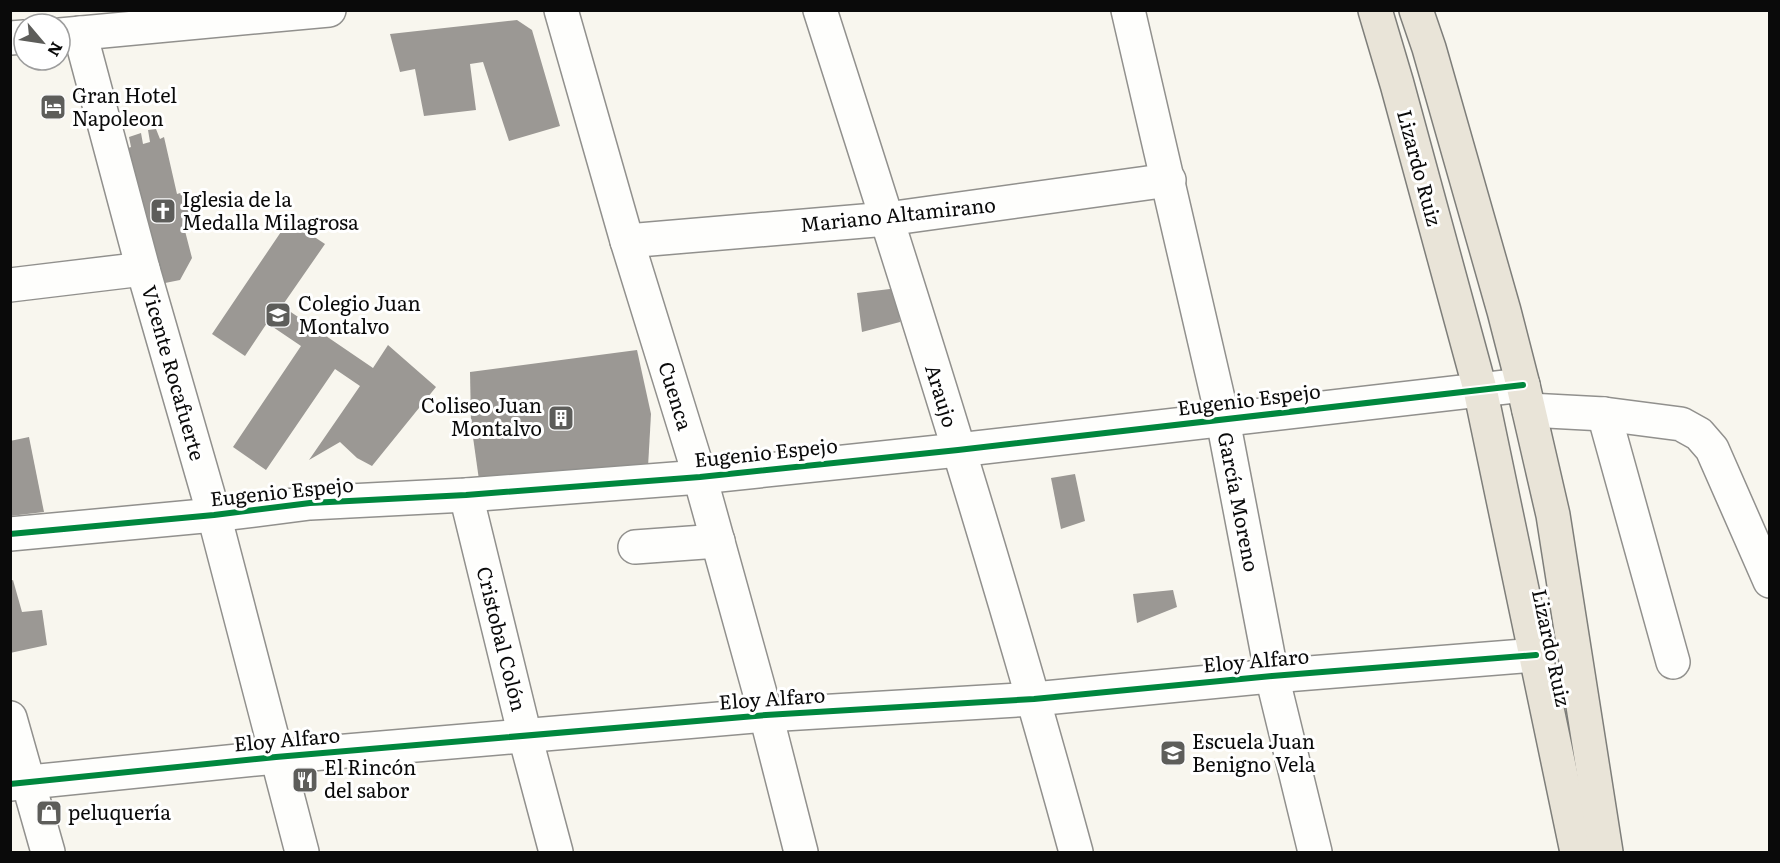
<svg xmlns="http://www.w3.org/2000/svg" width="1780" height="863" font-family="Literata,serif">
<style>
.building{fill:#9b9894}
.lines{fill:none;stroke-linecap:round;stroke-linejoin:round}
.minor-casing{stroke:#91908d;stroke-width:36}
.major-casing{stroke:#7e7e7a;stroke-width:36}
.minor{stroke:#fefefc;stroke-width:33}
.major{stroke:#e9e4d8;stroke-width:33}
.cycleway-casing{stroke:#fff;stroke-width:10}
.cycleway{stroke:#00873e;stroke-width:6}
.labels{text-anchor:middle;stroke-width:6;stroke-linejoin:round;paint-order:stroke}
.poi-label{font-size:20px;fill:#0a0a0a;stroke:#fff;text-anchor:start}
.street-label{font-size:20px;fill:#0a0a0a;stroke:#fff}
</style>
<rect width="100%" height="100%" fill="#f8f6ee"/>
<g class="building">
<path d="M517,20l15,10 28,96 -51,15 -26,-79 -13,2 6,46 -52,6 -9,-47 -15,3 -10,-38z"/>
<path d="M156,129l4,10 4,-2 13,57 10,-3 8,37 -10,3 7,27 -12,22 -20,4 -42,-132 13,-5 -2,-10 12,-4 2,11 7,-2 -2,-12z"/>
<path d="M289,220l36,24 -43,62 91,62 15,-23 48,42 -64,79 -15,-8 -17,-16 -31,18 51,-74 -25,-17 -69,101 -33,-23 68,-101 -34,-23 -22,33 -33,-22z"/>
<path d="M898,288l2,34 -38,10 -5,-39z"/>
<path d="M637,350l14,64 -3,53 -169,13 -8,-57 -1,-51z"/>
<path d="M29,437l15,75 -34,4v-75z"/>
<path d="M1075,474l10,47 -24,8 -10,-51z"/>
<path d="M13,580l9,32 20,-2 5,35 -37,8v-72z"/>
<path d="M1173,590l4,17 -40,16 -4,-29z"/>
</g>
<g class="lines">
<g class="minor-casing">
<g id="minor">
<path d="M561,10l66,231 73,236 66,238 35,137"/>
<path d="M820,10c90,280 179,560 256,842"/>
<path d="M1128,10l95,410 49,256 43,176"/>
<path d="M80,33l63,236 71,246 88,337"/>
<path d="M60,35l269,-25"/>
<path d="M10,38l14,-1"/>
<path d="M627,241l260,-22 282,-39"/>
<path d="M10,285l133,-16"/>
<path d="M1529,410l75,4 77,10 18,10 13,15 58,132"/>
<path d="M1604,414l69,248"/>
<path d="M466,495l59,241 31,116"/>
<path d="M10,534l204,-19 96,-12 156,-8 234,-18 258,-27 565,-65"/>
<path d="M635,547l83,-6"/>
<path d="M10,718l38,134"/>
<path d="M10,784l266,-27 490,-42 268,-16 238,-23 264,-21"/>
</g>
</g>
<g class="major-casing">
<g id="major">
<path d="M1375,10l22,74 83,305 97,463"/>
<path d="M1416,10l13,38 75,263 19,74 30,130 53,337"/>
</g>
</g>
<use href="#minor" class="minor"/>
<use href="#major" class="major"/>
<g class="cycleway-casing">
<g id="cycleway">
<path d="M10,534l204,-19 96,-12 156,-8 234,-18 258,-27 565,-65"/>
<path d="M10,784l266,-27 490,-42 268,-16 238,-23 264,-21"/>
</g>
</g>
<use href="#cycleway" class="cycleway"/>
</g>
<defs>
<g id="hotel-square" transform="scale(1.35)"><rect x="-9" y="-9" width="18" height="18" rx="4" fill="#5d5d5a" stroke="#fff"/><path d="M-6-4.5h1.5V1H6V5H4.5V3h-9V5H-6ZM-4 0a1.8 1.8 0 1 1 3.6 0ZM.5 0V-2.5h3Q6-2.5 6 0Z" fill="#fff"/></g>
<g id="church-square" transform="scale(1.35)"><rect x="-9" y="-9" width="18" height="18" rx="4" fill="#5d5d5a" stroke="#fff"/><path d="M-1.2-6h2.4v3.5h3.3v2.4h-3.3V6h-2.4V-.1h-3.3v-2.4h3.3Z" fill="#fff"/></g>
<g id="school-square" transform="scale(1.35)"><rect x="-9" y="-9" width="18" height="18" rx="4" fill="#5d5d5a" stroke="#fff"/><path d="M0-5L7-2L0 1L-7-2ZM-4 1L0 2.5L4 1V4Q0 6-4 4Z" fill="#fff"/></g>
<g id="building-square" transform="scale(1.35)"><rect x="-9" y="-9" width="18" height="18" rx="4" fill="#5d5d5a" stroke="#fff"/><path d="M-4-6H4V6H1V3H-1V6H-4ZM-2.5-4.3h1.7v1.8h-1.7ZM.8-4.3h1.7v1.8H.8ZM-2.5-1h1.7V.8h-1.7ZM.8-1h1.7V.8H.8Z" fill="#fff"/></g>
<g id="restaurant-square" transform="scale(1.35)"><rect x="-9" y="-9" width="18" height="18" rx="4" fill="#5d5d5a" stroke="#fff"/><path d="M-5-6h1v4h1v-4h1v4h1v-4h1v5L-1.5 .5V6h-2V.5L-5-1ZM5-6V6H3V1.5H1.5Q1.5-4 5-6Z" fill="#fff"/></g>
<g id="shop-square" transform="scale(1.35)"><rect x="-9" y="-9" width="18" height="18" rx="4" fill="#5d5d5a" stroke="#fff"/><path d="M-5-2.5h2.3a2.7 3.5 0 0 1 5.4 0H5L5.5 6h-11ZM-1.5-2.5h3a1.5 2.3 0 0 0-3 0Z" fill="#fff"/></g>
</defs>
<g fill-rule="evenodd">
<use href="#hotel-square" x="53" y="107"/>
<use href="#church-square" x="163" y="211"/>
<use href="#school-square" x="278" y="315"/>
<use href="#building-square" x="561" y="418"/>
<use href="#school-square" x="1173" y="753"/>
<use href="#restaurant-square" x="305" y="780"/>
<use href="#shop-square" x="49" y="813"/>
</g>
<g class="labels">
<g class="poi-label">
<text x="72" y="103">Gran Hotel<tspan x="72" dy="23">Napoleon</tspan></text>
<text x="182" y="207">Iglesia de la<tspan x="182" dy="23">Medalla Milagrosa</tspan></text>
<text x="298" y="311">Colegio Juan<tspan x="298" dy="23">Montalvo</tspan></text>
<text x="542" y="413" text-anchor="end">Coliseo Juan<tspan x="542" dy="23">Montalvo</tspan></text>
<text x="1192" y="749">Escuela Juan<tspan x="1192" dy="23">Benigno Vela</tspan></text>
<text x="324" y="775">El Rincón<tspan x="324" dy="23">del sabor</tspan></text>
<text x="68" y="820">peluquería</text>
</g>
<g class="street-label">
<text transform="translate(1419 168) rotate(75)" y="7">Lizardo Ruiz</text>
<text transform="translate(898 215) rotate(-6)" y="7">Mariano Altamirano</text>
<text transform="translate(173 373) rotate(74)" y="7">Vicente Rocafuerte</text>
<text transform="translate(675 396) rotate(73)" y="7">Cuenca</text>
<text transform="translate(941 396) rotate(73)" y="7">Araujo</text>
<text transform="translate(1249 400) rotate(-7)" y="7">Eugenio Espejo</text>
<text transform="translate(766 453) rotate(-6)" y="7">Eugenio Espejo</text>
<text transform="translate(282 492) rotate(-6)" y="7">Eugenio Espejo</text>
<text transform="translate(1238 502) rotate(79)" y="7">García Moreno</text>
<text transform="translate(501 639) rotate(76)" y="7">Cristobal Colón</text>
<text transform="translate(1551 648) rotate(78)" y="7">Lizardo Ruiz</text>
<text transform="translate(1256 661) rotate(-5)" y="7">Eloy Alfaro</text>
<text transform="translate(772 699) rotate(-4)" y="7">Eloy Alfaro</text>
<text transform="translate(287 740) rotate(-5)" y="7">Eloy Alfaro</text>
</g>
</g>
<rect width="1780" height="863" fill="none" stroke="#0a0a0a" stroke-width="24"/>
<g transform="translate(42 42) rotate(119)"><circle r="28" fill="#ffffff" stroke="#9d9d9d" stroke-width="1.5"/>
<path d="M0-4.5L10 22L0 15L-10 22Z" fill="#5d5d5a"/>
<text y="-9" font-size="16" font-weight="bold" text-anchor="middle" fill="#0a0a0a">N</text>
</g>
</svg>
